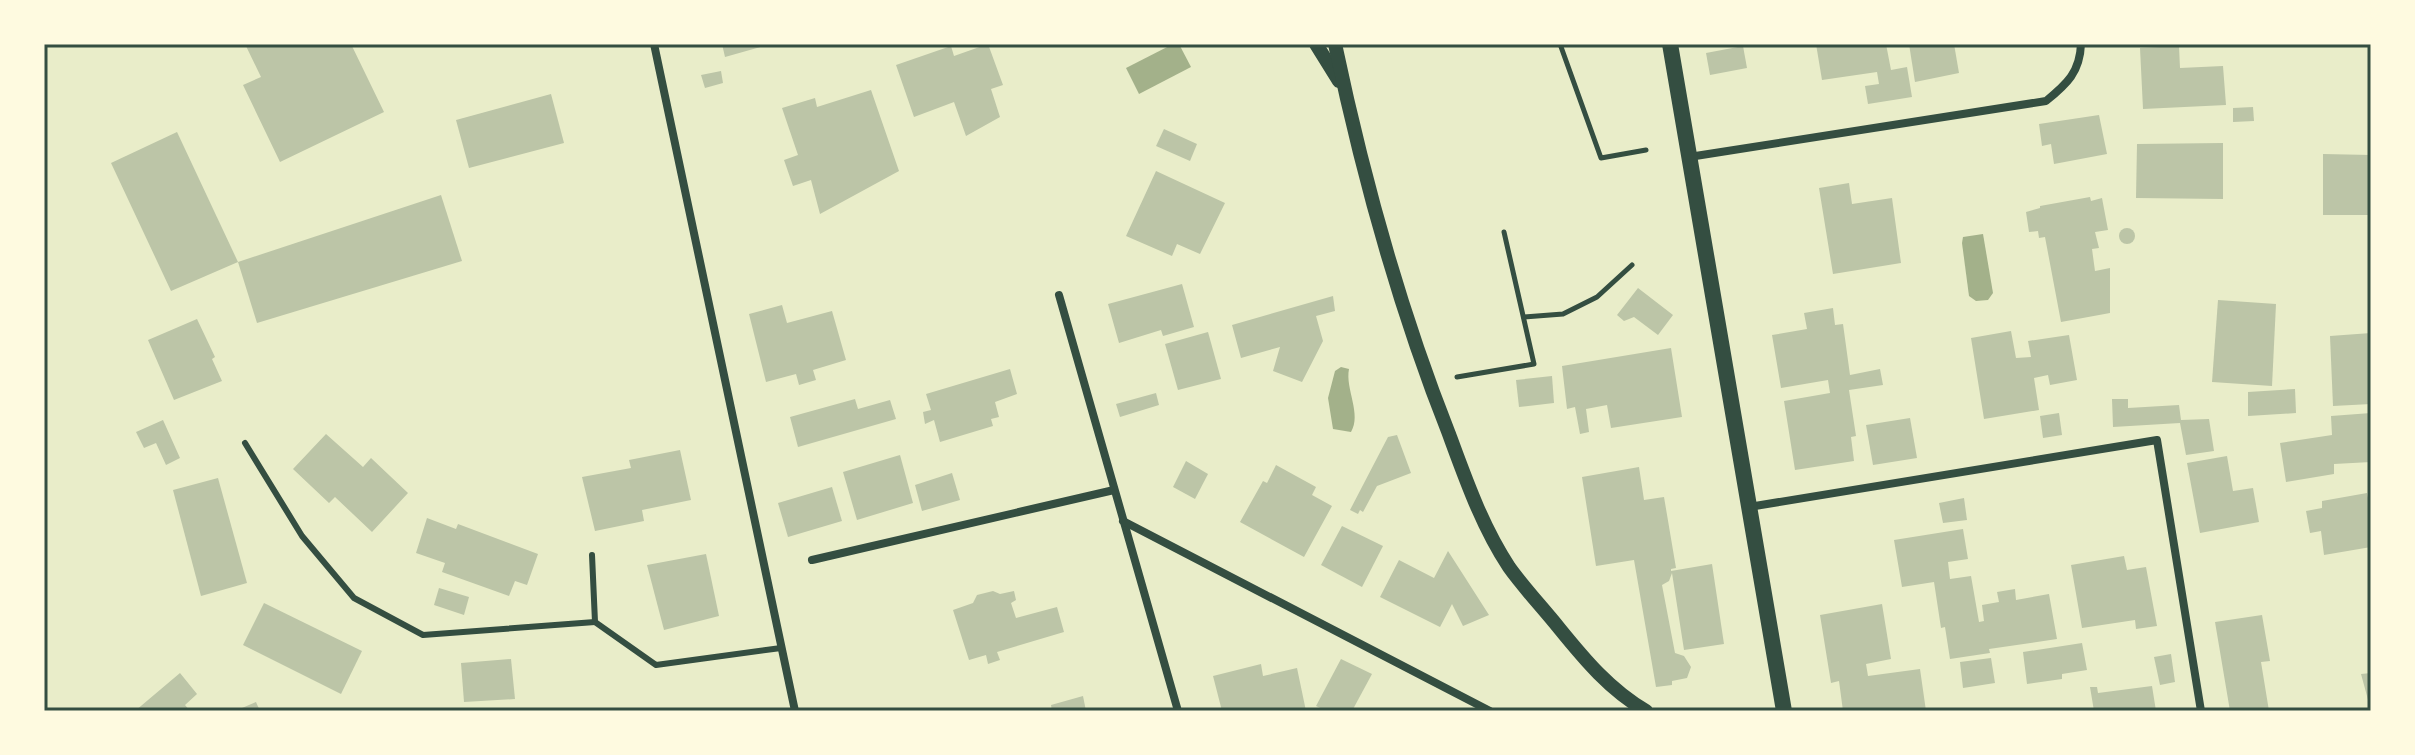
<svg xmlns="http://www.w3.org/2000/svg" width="2415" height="755" font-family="'PT Sans',sans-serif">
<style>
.water{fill:#a3b18a}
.building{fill:#bcc5a7}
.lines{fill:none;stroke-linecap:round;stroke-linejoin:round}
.path{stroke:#344e41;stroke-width:5}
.service{stroke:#344e41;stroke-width:6}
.minor{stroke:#344e41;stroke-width:8}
.tertiary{stroke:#344e41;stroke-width:14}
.secondary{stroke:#344e41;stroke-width:16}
.neatline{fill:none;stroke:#344e41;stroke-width:3}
</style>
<rect width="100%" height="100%" fill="#e9edc9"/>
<g class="water">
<path d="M1173,44h6l12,23 -52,27 -13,-26z"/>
<path d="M1983,234l10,59 -5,7 -12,1 -7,-5 -7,-53 1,-6z"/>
<path d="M1341,367l8,2c-4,20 13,45 2,63l-18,-3 -5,-31 7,-27z"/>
</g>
<g class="building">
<path d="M245,44h106l33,68 -104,50 -37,-77 18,-8z"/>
<path d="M722,44h46v1l-43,12z"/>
<path d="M988,44l15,41 -12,4 9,28 -34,19 -12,-34 -40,15 -18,-52 55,-19 3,10z"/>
<path d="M1816,44h70l5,26 16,-3 5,30 -44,7 -3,-18 14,-2 -2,-12 -55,8z"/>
<path d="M1909,44h45l5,29 -44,9z"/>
<path d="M1743,46l4,22 -37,7 -4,-22z"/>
<path d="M2179,46l1,22 43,-2 3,39 -83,4 -3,-61z"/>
<path d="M721,71l2,12 -18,5 -4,-13z"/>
<path d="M871,90l28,81 -79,43 -9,-34 -18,6 -9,-26 14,-5 -16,-47 33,-10 2,9z"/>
<path d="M551,94l13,49 -95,25 -13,-48z"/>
<path d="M2253,107l1,14 -21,1v-14z"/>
<path d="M2099,115l8,39 -53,10 -3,-20 -9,2 -3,-22z"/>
<path d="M1164,129l33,15 -7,17 -34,-15z"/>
<path d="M177,132l61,130 -67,29 -60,-128z"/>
<path d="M2223,143v56l-87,-1 1,-54z"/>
<path d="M2323,154l48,1v60h-48z"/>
<path d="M1156,171l69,32 -25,51 -23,-10 -5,12 -46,-20z"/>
<path d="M1849,183l3,21 40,-6 9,65 -68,11 -14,-86z"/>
<path d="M441,195l21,66 -205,62 -19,-61z"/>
<path d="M2090,197l1,4 11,-3 6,32 -13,2 4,16 -7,1 3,22 15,-3v45l-49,9 -16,-85 -6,1 -1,-7 -9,1 -3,-20 14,-4v-2z"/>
<circle cx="2127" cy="236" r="8"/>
<path d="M1182,284l12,43 -31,9 -2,-6 -42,13 -11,-39z"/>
<path d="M1638,288l35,27 -15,20 -24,-18 -10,4 -7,-6z"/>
<path d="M1333,296l2,15 -19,5 7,25 -21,41 -29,-11 7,-24 -39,11 -9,-33z"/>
<path d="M2218,300l58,4 -4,82 -60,-4z"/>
<path d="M782,305l5,18 45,-12 14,49 -33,10 3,10 -17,5 -3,-11 -30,8 -17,-68z"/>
<path d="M1833,308l2,17 8,-1 7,51 30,-6 3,16 -34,5 7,46 -5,1 3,24 -59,9 -11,-69 46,-8 -2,-13 -47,8 -9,-53 35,-6 -3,-16z"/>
<path d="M197,319l18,38 -3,2 10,22 -48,19 -26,-60z"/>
<path d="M2011,331l5,27 15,-1 -3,-16 41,-6 8,45 -27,5 -2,-10 -14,3 5,32 -55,9 -13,-81z"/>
<path d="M1208,332l13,47 -43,11 -13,-46z"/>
<path d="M2371,333v71l-38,2 -3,-70z"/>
<path d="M1671,348l11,69 -71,11 -4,-23 -21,4 3,23 -9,2 -5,-27 -8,2 -5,-43z"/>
<path d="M1010,369l7,25 -22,8 4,15 -8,2 2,7 -53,16 -6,-22 -9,4 -2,-12 8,-2 -5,-16z"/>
<path d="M1552,376l2,27 -35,4 -3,-27z"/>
<path d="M2295,389l1,24 -48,3v-24z"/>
<path d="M1156,393l3,12 -39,12 -4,-13z"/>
<path d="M855,399l3,10 32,-9 6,19 -98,28 -8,-30z"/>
<path d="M2112,399h16v9l51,-3 2,15 28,-1 5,32 -28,4 -6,-32 -67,4z"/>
<path d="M2059,413l3,22 -19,3 -3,-22z"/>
<path d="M2371,413v49l-37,2v10l-48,8 -6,-39 52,-8 -1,-19z"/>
<path d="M1910,418l7,40 -44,7 -7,-40z"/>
<path d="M163,420l17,38 -14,7 -10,-22 -12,5 -8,-16z"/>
<path d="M326,434l37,33 8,-9 37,35 -36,39 -37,-35 -6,6 -36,-34z"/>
<path d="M1397,435l14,38 -34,13 -14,26 -3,-2 -2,4 -8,-4 38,-73z"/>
<path d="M680,450l11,50 -49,10 2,11 -49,10 -13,-54 49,-9 -2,-8z"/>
<path d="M900,455l13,48 -56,17 -14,-48z"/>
<path d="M2227,456l6,35 20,-3 6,34 -59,11 -13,-70z"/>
<path d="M1186,461l22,13 -13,25 -22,-12z"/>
<path d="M1276,465l40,22 -4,8 20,11 -28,51 -64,-35 23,-41 4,2z"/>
<path d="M1639,467l5,33 20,-3 12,71 -5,1v2l41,-7 12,80 -40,6 -12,-77 -3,8 -7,4 13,68 9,3 7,11 -4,11 -15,3v4l-16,2 -22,-127 -38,6 -14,-89z"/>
<path d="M952,473l8,27 -38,11 -7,-26z"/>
<path d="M218,478l29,105 -46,13 -28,-106z"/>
<path d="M832,487l10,34 -54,16 -10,-34z"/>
<path d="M2367,493l4,20v34l-47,8 -3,-24 -11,2 -4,-22 16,-3v-7z"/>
<path d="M1964,498l3,22 -24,3 -4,-20z"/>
<path d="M427,518l29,11 2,-5 80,30 -11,31 -12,-4 -6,15 -67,-24 3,-9 -29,-10z"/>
<path d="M1342,526l41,20 -21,41 -41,-22z"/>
<path d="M1963,529l5,30 -20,3 2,17 21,-3 8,46 5,-1 -2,-16 17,-3 -2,-10 18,-3 1,11 33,-6 8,45 -68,10 1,4 -40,6 -5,-32 -4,1 -7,-46 -32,5 -8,-47z"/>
<path d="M1448,551l41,64 -26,11 -11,-22 -12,23 -60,-30 19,-37 35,18z"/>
<path d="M706,554l13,62 -55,14 -17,-65z"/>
<path d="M2124,556l3,14 19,-3 11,59 -21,3 -1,-9 -53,8 -11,-63z"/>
<path d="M439,588l30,9 -5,18 -30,-10z"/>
<path d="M993,591l7,3 14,-3 2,9 -5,3 5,15 41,-11 7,25 -67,20 3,8 -12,4 -2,-9 -17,5 -16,-50 20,-7 4,-8z"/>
<path d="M264,603l98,48 -21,43 -98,-49z"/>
<path d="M1882,604l9,55 -25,5 2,12 52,-7 6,42h-83l-4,-30 -8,2 -11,-68z"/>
<path d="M2262,615l8,46 -9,1 8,49h-39l-15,-89z"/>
<path d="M2082,643l5,27 -25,4v5l-35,5 -4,-32z"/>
<path d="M2171,654l4,28 -15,3 -6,-28z"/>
<path d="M1991,658l4,25 -32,5 -3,-26z"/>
<path d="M511,659l4,40 -51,3 -3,-39z"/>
<path d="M1341,659l31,15 -20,37h-25l-11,-5z"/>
<path d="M1261,664l2,12 34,-8 9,43h-84l-9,-35z"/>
<path d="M180,673l17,21 -12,11 5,6h-55z"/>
<path d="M2371,673v34h-1l-9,-33z"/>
<path d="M2152,686l4,25h-62l-4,-24h7l1,6z"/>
<path d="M1083,696l3,15h-34l-1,-6z"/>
<path d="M256,702l4,9h-25z"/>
</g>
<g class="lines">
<g class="path">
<path d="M1560,44l41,114 45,-8"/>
<path d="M1524,317l39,-3 34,-17 35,-32"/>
<path d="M1457,377l77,-13 -30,-132"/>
</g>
<g class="service">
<path d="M245,443l57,93 52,62 69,37 172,-13"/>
<path d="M592,555l3,67 61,43 125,-17"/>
</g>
<g class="minor">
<path d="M654,44l141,667"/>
<path d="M1689,157l357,-56c21,-17 34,-29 35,-57"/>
<path d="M1059,295l119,416"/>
<path d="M1749,507l408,-67 44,271"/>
<path d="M1123,521l367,190"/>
<path d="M812,560l302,-70"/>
</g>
<g class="tertiary">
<path d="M1316,44l23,37"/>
<path d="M1335,44c28,133 64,264 114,390 17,46 33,92 60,133 15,21 34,41 50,61 26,32 51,62 87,83"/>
</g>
<path class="secondary" d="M1670,44l114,667"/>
</g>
<rect width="2415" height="755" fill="none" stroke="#fefae0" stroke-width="92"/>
<rect x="46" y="46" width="2323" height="663" class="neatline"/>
</svg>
